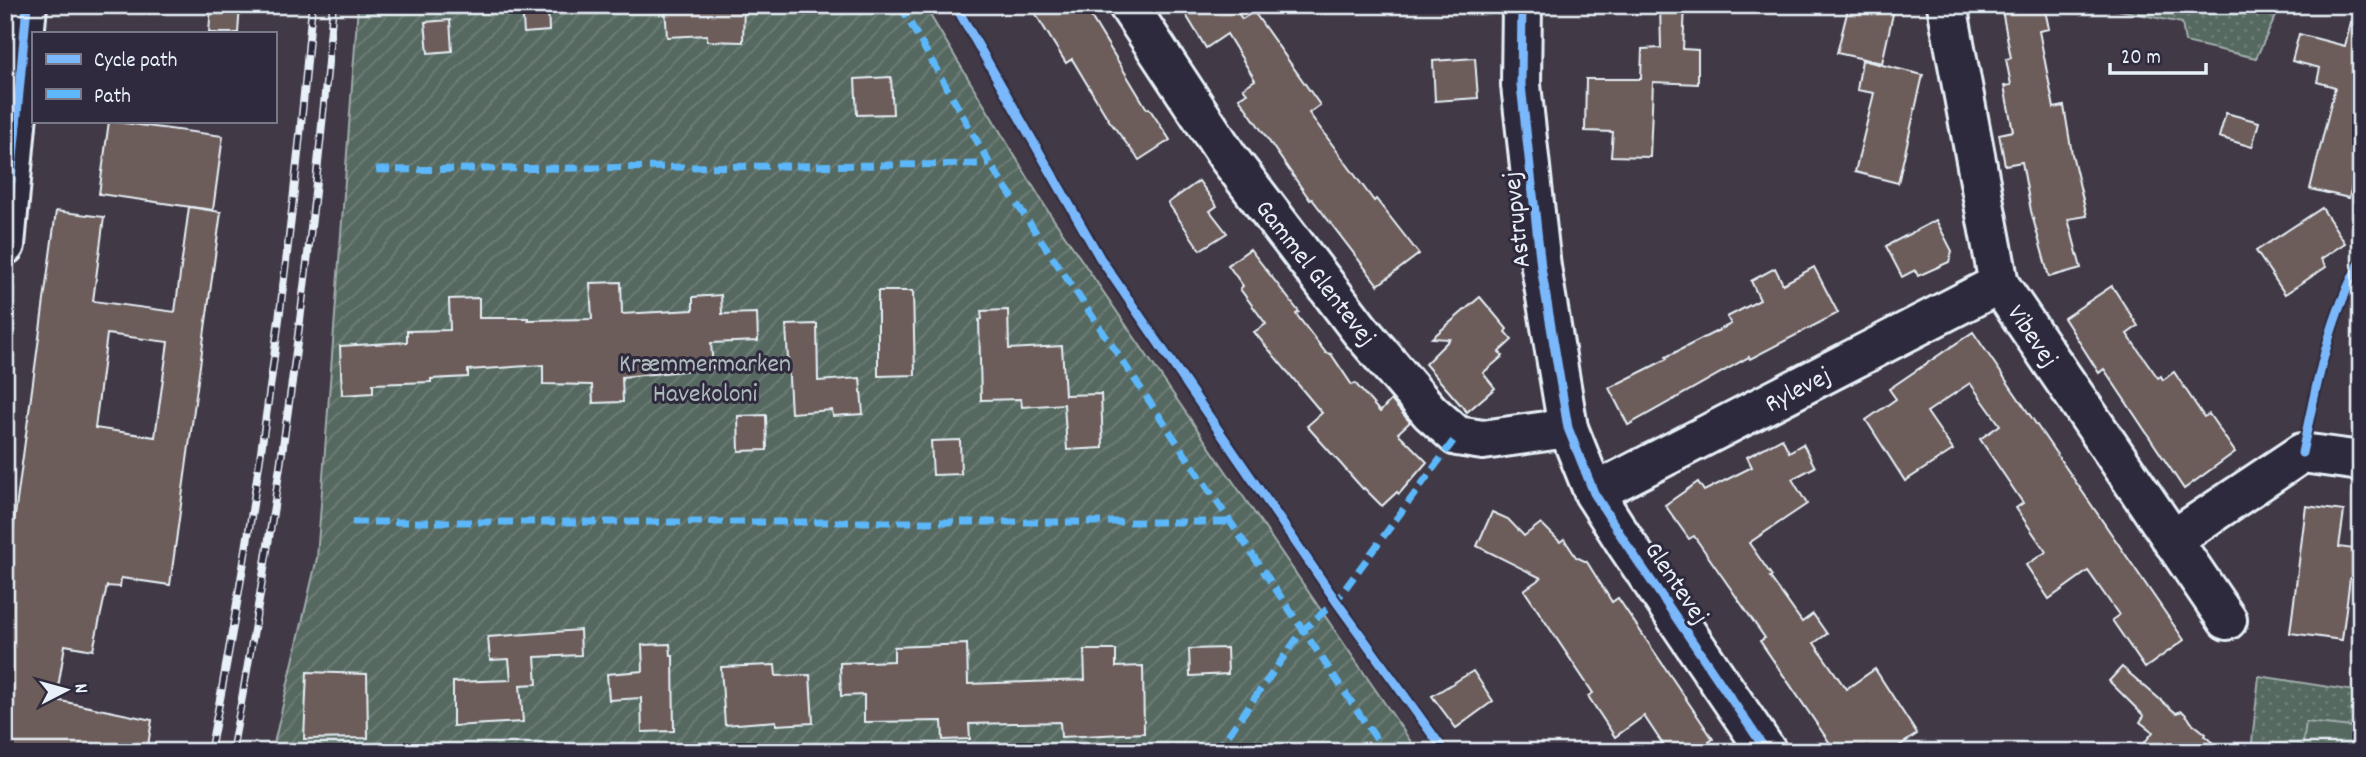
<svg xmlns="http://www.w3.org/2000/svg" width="2366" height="757" font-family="Dekko,sans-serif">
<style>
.park{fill:url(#park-dots);stroke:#a0adac;stroke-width:2}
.garden{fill:url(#garden-furrows);stroke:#a0adac;stroke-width:2}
.pitch{fill:#576961;stroke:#a0adac;stroke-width:2}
.building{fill:#6c5d5a;stroke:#e8f1f8;stroke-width:2;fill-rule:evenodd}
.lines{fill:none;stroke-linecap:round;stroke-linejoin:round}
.minor-casing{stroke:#e8f1f8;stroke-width:44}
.minor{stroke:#2f2a3d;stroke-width:38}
.rail-casing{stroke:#e8f1f8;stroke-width:8}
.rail{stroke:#2f2a3d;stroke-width:5;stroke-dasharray:16;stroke-linecap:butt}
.quiet{stroke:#5cb8fa;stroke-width:7;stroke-dasharray:14 7;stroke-linecap:butt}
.cycleway-casing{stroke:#2f2a3d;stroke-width:13}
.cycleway{stroke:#7ab7fb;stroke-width:9}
.labels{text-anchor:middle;stroke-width:6;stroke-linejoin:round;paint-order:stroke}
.street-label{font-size:26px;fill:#e8f1f8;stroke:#2f2a3d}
.park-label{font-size:26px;fill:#aebbbc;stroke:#2f2a3d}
</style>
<defs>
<pattern id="park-dots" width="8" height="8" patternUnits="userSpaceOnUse" patternTransform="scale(1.75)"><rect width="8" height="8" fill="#576961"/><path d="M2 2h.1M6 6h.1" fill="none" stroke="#6f7f78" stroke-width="1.8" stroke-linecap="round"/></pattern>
<pattern id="garden-furrows" width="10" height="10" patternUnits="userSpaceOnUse" patternTransform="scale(1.75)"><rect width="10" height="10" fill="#576961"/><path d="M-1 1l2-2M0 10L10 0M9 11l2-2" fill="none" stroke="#6f7f78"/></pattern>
</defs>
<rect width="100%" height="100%" fill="#413946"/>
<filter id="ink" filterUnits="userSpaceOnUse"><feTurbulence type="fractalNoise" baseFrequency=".0143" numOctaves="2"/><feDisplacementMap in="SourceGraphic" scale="14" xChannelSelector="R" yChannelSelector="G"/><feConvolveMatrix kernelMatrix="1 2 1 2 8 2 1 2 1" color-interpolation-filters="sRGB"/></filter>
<g filter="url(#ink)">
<g class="park">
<path d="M2094,5h187l-25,53 -71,-16 -3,-19z"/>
<path d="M2259,676l102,16v60h-110z"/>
</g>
<path class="garden" d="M358,5h566l124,206 370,541h-1146l45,-194z"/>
<path class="pitch" d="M2306,722l55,6v24h-59z"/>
<g class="building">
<path d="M211,5h29l-2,28h-29z"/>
<path d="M522,5h26l1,26 -25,2z"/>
<path d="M665,5h79l-1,37 -36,-1v-6l-40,2z"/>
<path d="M1030,5h47l6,8 4,-3 60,99 2,-1 21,32 -31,20 -31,-41 -36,-60 -6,4z"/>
<path d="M1180,5h53l9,14 12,-7 66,93 -11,8 65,88 2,-2 43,55 -41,31 -66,-86 -2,1 -71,-102 8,-5 -4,-5 12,-8 -28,-46 -21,14z"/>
<path d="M1660,5h25l-2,44 15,1v34l-45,-2 -3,75 -39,-1 2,-24 -28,-1 1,-52h55l1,-30 19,-1z"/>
<path d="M1849,5h46l-13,58 -45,-10z"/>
<path d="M2001,5h43l5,24 -10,2 15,77 10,-2 8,48 15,62 -19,3 13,49 -32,9 -18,-66 -9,-49 -17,3 -6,-31 14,-3 -9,-45 7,-1 -5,-26 5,-1z"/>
<path d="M450,20l2,31 -24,2 -3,-31z"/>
<path d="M2351,22l10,1v127l-12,48 -39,-9 25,-102 -18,-5 3,-14 -28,-7 7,-27 46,12z"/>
<path d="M1475,58l3,40 -43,3 -2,-40z"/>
<path d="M1862,60l61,15 -25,108 -43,-11 19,-79 -17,-3z"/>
<path d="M891,77l2,37 -36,1 -2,-36z"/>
<path d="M2226,113l33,9 -7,25 -33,-10z"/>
<path d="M109,121l114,15 -10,74 -114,-16z"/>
<path d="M1199,181l18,25 -7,5 17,22 -27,17 -32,-47z"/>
<path d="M189,207l32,5 -51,373 -49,-7 -1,9 -13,-1 -14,64 -28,-5 -9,55 96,20 -5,32h-142v-162l51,-379 48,6 -11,84 82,11zM107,334l61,8 -13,95 -60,-9z"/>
<path d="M2322,208l23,35 -24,16 5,8 -41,27 -29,-43z"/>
<path d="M1936,220l16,31 -3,11 -31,14 -3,-6 -13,7 -16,-31z"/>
<path d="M1250,249l49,63 -3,2 30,39 5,1 21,31 3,-2 25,29 11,-12 19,22 -12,11 29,29 -28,32 -2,-2 -15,14 -18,-18 -1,1 -56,-63 15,-13 -68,-81 12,-8 -26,-35 3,-3 -15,-21z"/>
<path d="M1814,267l24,46 -88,46 -1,-2 -121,68 -19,-37 58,-29 -1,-2 65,-33 -4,-7 33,-17 -9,-19 24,-13 8,16z"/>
<path d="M621,282l1,32 71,-4v-13l28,-2 1,19 35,-1 1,28 -47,2 2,25 -91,9 1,25 -30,1 -1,-18 -49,-1v-19l-75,5v7l-37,2v3l-58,2v9l-31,2 -2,-49 67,-4v-11l43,-1 -1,-31 30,-1v20h49v2l64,-1 -2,-36z"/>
<path d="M2112,286l26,40 -11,8 31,44 3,-2 2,4 11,-8 30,45 5,-3 26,38 -51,37 -80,-120 -5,4 -35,-55z"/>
<path d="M878,291h35l2,84 -37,1z"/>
<path d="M1480,297l27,32 -2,3 7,8 -13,12 4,4 -20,17 12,15 -28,24 -42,-48 25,-25 -18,-1z"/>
<path d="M1008,310l1,39 53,-3 3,49 36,-1 2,54 -36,2 -3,-46 -42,3 -1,-8 -40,1 -2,-80 3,-1 -1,-8z"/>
<path d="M817,324l1,57 42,-3 3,36 -30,2 -1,-6 -41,3 -5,-88z"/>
<path d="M1973,332l211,308 -39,28 -33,-48 7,-5 -31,-44 -39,28 -23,-34 20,-13 -30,-44 7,-5 -43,-64 20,-14 -30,-42 -43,29 26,38 -48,31 -39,-61 30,-21 -7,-10z"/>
<path d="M766,415l1,35 -28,1 -1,-35z"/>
<path d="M1782,438l7,14 14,-8 12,23 -23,12 15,25 -58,39 23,33 -2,1 32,45 11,-8 14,20 -13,9 32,46 29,-20 42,65 -27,18h-54l-76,-111 5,-3 -71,-102 -5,3 -24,-34 33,-23 6,9 48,-24 -5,-10z"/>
<path d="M960,440l1,34 -28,1 -2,-34z"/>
<path d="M2306,506l38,5 -5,36 22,3v29l-11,-1 -8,62 -52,-7z"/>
<path d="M1492,512l16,7 16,17 17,-13 19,19 4,-3 12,18 11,5 25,40 6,-4 95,141 -18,13h-27l-24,-36 -29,21 -27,-41 5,-3 -69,-103 17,-12 -64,-32z"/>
<path d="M580,630l1,25 -46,2 2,27 -17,1 3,37 -70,4v-44l58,-2 -2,-21 -19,1 -2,-23z"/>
<path d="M670,644l1,12h2l1,75 -32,1 -1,-34 -32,2 -2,-26 36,-3 -1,-26z"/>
<path d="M967,644l1,40 117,-4 -1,-30h32v17l27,-1 1,67 -83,4 -1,-15 -91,2 1,15 -27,1 -1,-19 -78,1v-27l-23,1 -1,-33 54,-2v-14z"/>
<path d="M1227,648l1,26 -38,2 -1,-27z"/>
<path d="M775,665l1,11 34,-1 3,48 -37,2v-4l-51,4 -4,-58z"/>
<path d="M2122,667l54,46 6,-2 6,6 3,5 15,12 -1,2 18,16h-86l16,-20 -13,-10 4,-6 -35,-35z"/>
<path d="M1473,671l20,30 -37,27 -24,-32z"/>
<path d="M307,672l60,2 1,64 -64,1z"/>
</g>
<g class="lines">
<g class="minor-casing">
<g id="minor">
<path d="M1128,5l100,152 132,173 70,82 27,24 26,4 85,-12"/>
<path d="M1522,5l-1,80 20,182 27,161 26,65 33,52 140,207"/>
<path d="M1947,5l52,279 228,336"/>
<path d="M5,245l22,-240"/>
<path d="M1594,493l405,-209"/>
<path d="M2172,540l130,-87 59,8"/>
</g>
</g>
<use href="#minor" class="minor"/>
<g class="rail-casing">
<g id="rail">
<path d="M210,752c48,-247 81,-497 102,-747"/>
<path d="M232,752c47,-247 80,-497 101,-747"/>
</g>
</g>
<use href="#rail" class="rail"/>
<g class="quiet">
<path d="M900,5l90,159 395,588"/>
<path d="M376,170l614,-6"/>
<path d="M352,522h879"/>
<path d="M1216,752l87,-122 33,-29 121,-165"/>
</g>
<g class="cycleway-casing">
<g id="cycleway">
<path d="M955,5l145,253 236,343 109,151"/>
<path d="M1522,5l-1,80 20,182 27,161 26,65 33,52 140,207"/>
<path d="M5,245l22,-240"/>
<path d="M2302,453c14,-65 26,-134 59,-192"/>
</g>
</g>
<use href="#cycleway" class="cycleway"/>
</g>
</g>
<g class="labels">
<g class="street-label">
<text transform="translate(1515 220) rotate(-96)" y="9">Astrupvej</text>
<text transform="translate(1317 272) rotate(52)" y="9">Gammel Glentevej</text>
<text transform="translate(2034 335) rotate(56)" y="9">Vibevej</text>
<text transform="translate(1797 388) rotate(-27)" y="9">Rylevej</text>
<text transform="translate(1678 582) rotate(56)" y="9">Glentevej</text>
</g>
<g class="park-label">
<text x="705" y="371">Kræmmermarken<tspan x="705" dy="30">Havekoloni</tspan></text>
</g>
</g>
<rect width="2366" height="757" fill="none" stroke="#2f2a3d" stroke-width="28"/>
<rect x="14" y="14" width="2338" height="729" fill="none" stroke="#e8f1f8" stroke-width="2.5" filter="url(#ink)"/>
<rect x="32" y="32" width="245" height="91" fill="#2f2a3d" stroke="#797a88" stroke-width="2"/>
<rect x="46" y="54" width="35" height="10" fill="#7ab7fb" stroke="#797a88" stroke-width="2"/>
<text x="94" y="66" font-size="21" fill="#e8f1f8">Cycle path</text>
<rect x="46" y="89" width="35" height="10" fill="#5cb8fa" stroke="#797a88" stroke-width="2"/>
<text x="94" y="102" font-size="21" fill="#e8f1f8">Path</text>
<g transform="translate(66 690) rotate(84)" stroke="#2f2a3d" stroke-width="5" paint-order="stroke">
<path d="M0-5L12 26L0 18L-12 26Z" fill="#e8f1f8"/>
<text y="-10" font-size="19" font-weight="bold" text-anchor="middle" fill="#e8f1f8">N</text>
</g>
<path d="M2110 63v10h96v-10" fill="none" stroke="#e8f1f8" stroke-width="3.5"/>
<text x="2121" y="63" font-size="21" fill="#e8f1f8" stroke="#2f2a3d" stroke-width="5" paint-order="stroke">20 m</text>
</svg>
